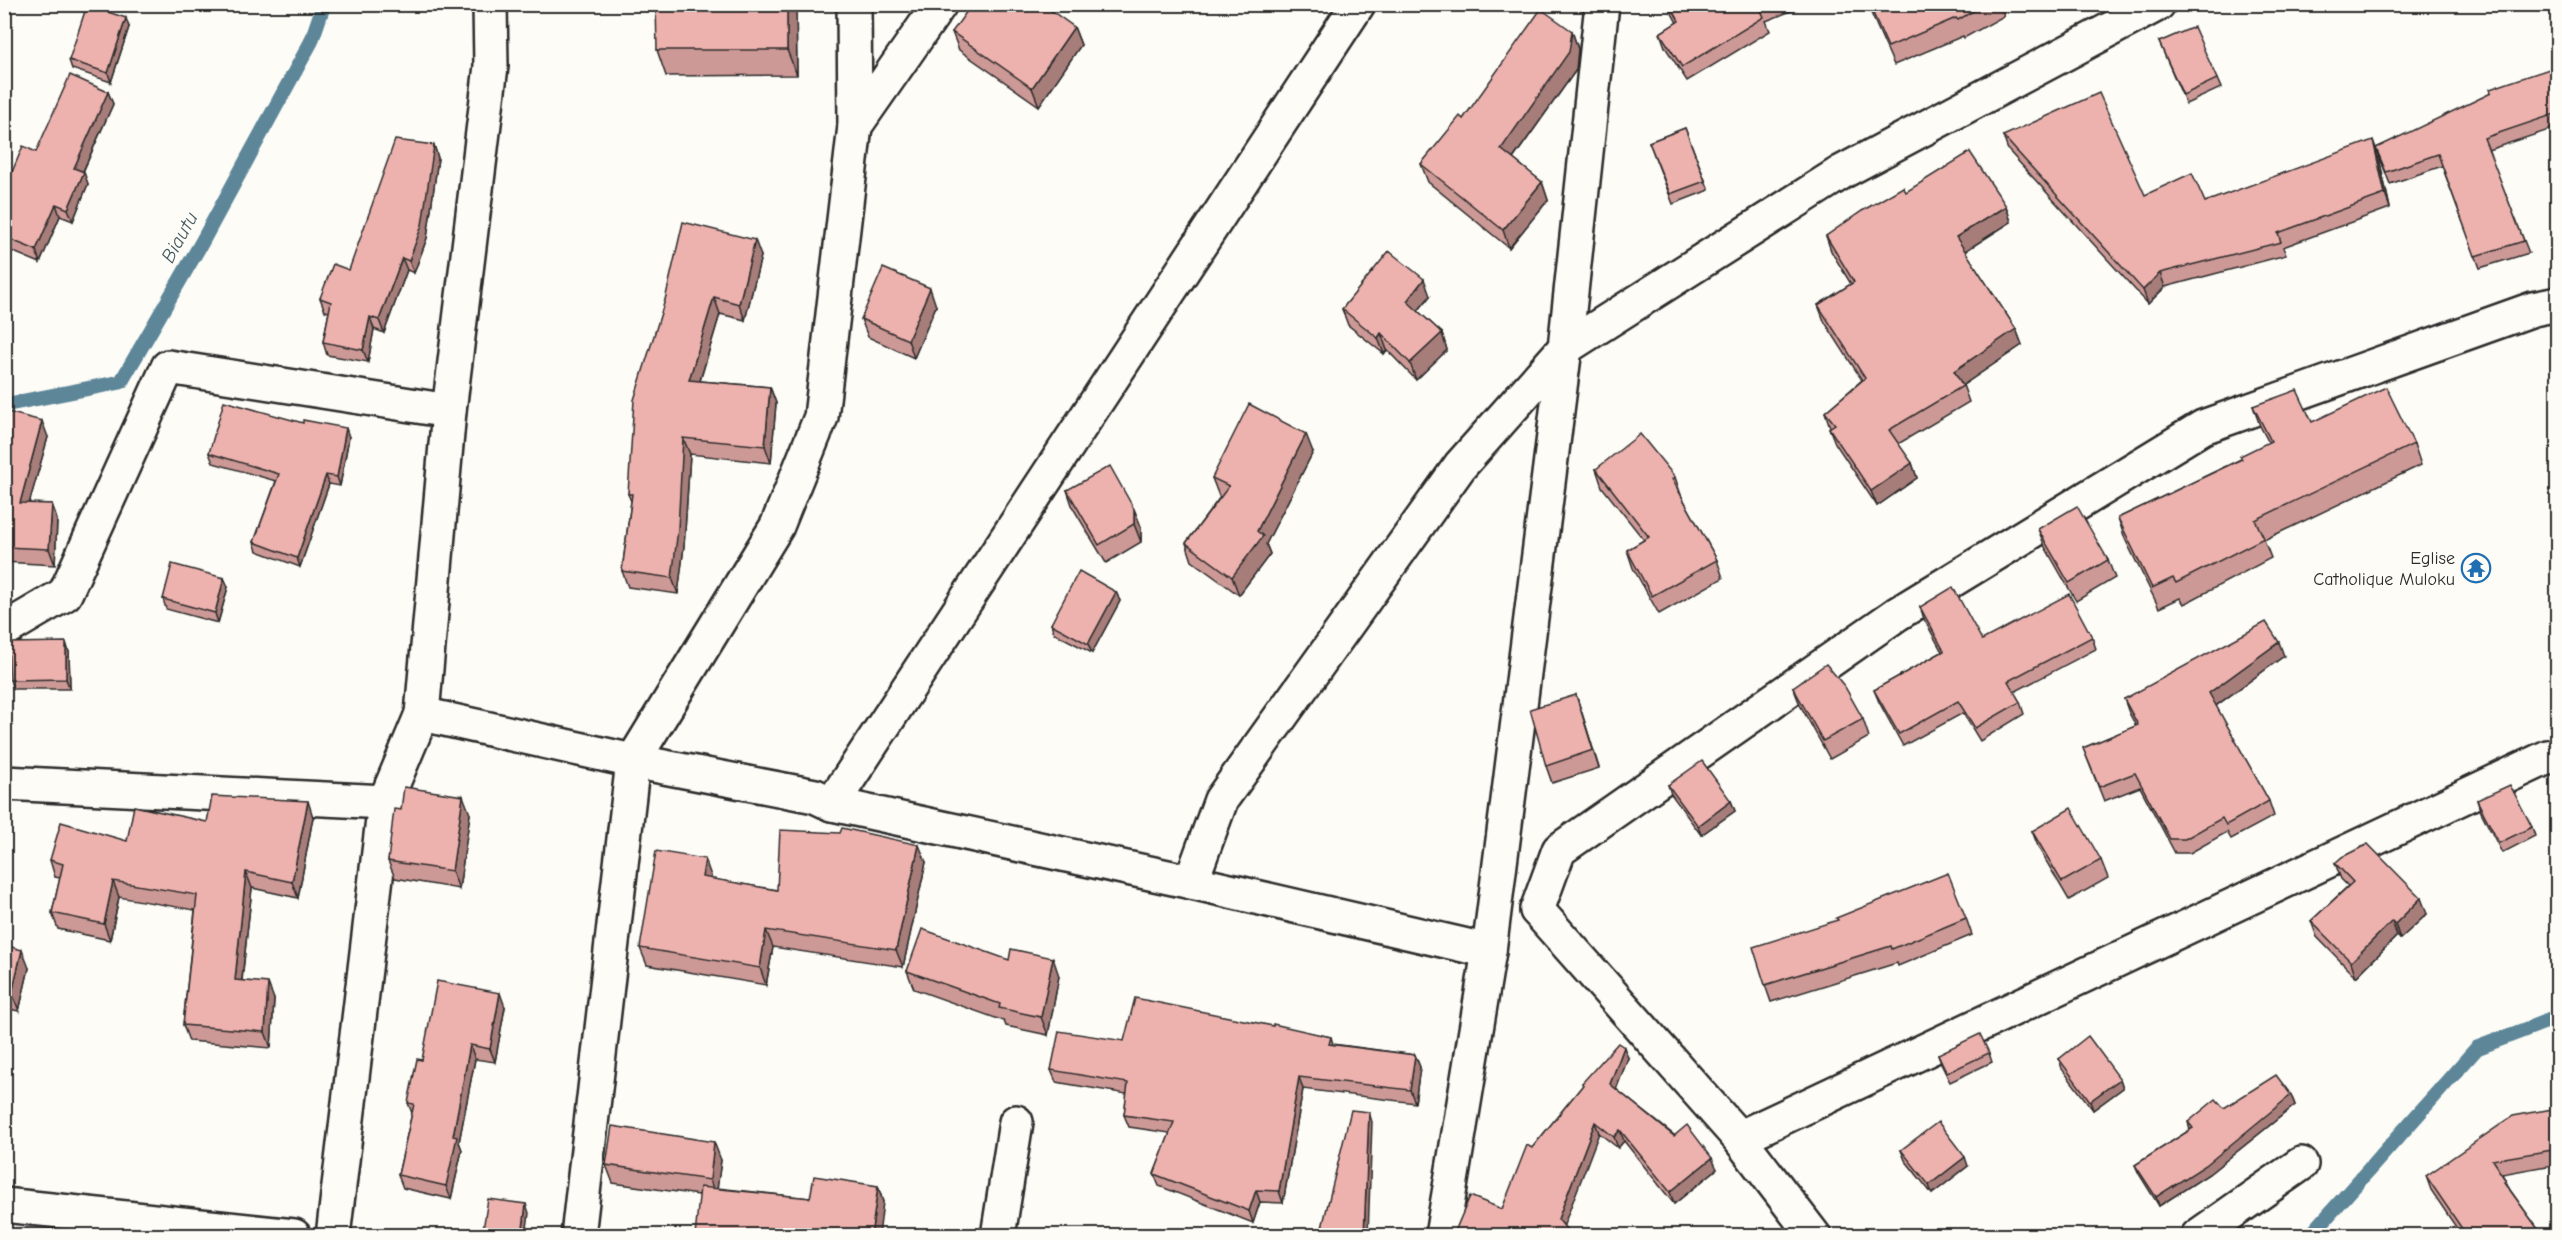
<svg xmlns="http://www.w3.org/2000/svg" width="2562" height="1240" font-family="'Comic Neue',sans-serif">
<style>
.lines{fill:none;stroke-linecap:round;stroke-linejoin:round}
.stream{stroke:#5d8698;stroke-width:15}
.minor-casing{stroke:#2b2b2b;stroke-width:38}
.minor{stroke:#fdfcf7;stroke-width:33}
.wall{fill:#cd9996;stroke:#2b2b2b;stroke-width:1.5}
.shaded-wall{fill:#a77d7a;stroke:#2b2b2b;stroke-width:1.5}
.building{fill:#eeb2ae;stroke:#2b2b2b;stroke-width:1.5}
.labels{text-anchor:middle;stroke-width:6;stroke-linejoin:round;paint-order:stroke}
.poi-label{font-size:18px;fill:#2b2b2b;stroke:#fdfcf7;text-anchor:end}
.water-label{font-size:20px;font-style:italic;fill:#445961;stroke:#fdfcf7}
</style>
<rect width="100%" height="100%" fill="#fdfcf7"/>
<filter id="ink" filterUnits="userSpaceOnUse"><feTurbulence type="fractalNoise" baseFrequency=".0167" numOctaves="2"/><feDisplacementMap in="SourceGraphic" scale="12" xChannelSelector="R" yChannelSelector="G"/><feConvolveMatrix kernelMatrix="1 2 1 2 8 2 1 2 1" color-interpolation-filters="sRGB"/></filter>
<g filter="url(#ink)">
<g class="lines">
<g class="stream">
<path d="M4,405l117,-23 81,-140 109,-200 13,-38"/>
<path d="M2310,1236l167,-188 81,-31"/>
</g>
<g class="minor-casing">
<g id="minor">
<path d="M855,126l85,-122"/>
<path d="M4,630l61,-36 103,-227 281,44"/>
<path d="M422,714l27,-303 42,-345 -1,-62"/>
<path d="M4,783l381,19 37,-88 211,47 182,35 17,8 359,78 298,69"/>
<path d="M832,804l526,-800"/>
<path d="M1191,882l30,-82 239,-334 105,-118 277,-176 316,-168"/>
<path d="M1537,910l22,-60 338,-236 306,-187 330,-118 25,-5"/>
<path d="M1537,910l202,228 75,98"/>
<path d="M1739,1138l809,-381 10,-1"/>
<path d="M4,1205l290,31"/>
<path d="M333,1236l52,-434"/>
<path d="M578,1236l55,-475 144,-235 44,-109 34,-291 -1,-122"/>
<path d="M998,1236l18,-114"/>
<path d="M1442,1236l47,-285 76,-603 37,-344"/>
<path d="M2198,1236l103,-72"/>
</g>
</g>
<use href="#minor" class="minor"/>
</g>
<g class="wall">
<path d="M796,4l1,71 -131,1 -9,-26z"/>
<path d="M1667,4h142l-43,17 4,10 -83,50 -22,-34 -5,-14 17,-10z"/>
<path d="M1867,4h133l4,12 -40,22 -1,-2 -69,29z"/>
<path d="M129,27l-18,55 -39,-13 -3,-9z"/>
<path d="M1074,27l7,18 -42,61 -80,-56 -7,-18z"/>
<path d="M1572,31l6,18 -2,21 -63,89 29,23 6,18 -39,48 -81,-66 -7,-18 42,-45z"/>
<path d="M2159,42l58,37 4,9 -35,16z"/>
<path d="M2558,66v61l-70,23 41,103 -49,15 -38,-102 -52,18 -14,-36z"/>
<path d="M108,92l5,12 -30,68 5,12 -15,37 -13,-5 -20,47 -36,-15v-57l32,-39z"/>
<path d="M1685,128l24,62 -36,14 -24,-62z"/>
<path d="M2003,136l142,59 60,7 173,-48 12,54 -107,39 3,8 -121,32 -17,17 -140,-154z"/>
<path d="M434,145l4,13 -11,80 -13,35 -7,-3 -23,63 -10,-4 -6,33 -41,-7 -4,-13 6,-30 -4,-1 -5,-13 29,-28z"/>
<path d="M1906,192l100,14 5,16 -46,29 51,78 6,16 -59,40 6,17 -71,42 14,19 5,15 -40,28 -42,-63 -6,-15 1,-1 -5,-15 37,-32 -38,-59 -6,-16 33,-21 -20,-33 -5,-15z"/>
<path d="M761,256l-16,64 -25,-6 -20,67 70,6 6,16 -5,60 -81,-9 -6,92 -6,48 -50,-7 -6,-16 9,-70 -3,-7 37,-194z"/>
<path d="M1430,296l-12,15 24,22 5,17 -31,30 -29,-30 -3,4 -36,-29 -6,-16z"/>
<path d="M936,306l-22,52 -46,-21 -7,-18z"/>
<path d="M2253,406l59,16 102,22 7,21 -157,75 7,18 -87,46 -4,-6 -21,10 -34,-69 -7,-21 123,-59 28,-16 -9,-17z"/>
<path d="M4,411l44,26 -19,66 23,1 5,16 -2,45 -51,-3z"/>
<path d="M349,437l-9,49 -11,-2 -29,83 -43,-16 -3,-9 22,-61 -63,-18 -4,-10z"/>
<path d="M1313,452l-47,92 4,10 -31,41 -47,-34 -6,-18 34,-46 -1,-1 -7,-18z"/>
<path d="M1596,469l85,26 36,65 6,18 -64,36 -26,-46 -6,-18 17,-10 -42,-53z"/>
<path d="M1067,490l67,19 7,18v15l-35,21 -33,-55z"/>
<path d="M2038,529l70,31 7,18 -39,23 -31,-54z"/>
<path d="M224,578l4,9 -10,36 -52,-14 -3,-10z"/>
<path d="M1116,592l4,9 -28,52 -38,-20 -3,-9z"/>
<path d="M1920,607l62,33 110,-3 4,12 -82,43 6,10 4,12 -44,27 -17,-28 -60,33 -24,-44 -5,-12 68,-38 -18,-33z"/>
<path d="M69,652l1,37h-57l-3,-9z"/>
<path d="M2284,656l-68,50 53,95 5,15 -43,23 -4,-7 -37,21h-15l-35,-66 -36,14 -21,-53 53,-22 -7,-13 -5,-14z"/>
<path d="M1793,687l70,32 6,18 -39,22 -30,-54z"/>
<path d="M1576,695l23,73 -47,15 -6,-17z"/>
<path d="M1668,785l63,16 4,10 -34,24 -30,-41z"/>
<path d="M2477,800l55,27 3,9 -33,17 -22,-43z"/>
<path d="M401,810l69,4 -11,75 -64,-11 -7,-17z"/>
<path d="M313,817l-15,81 -46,-10 -10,93 32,18 -3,49 -82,-7 -6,-16 12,-115 -76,-13 -9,43 -52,-11 -6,-16 8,-35 -5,-1 -5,-17 77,-19 80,-19z"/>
<path d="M2032,831l69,29 7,18 -39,22 -30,-51z"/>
<path d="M926,862l-23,105 -130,-20 -7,38 -119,-20 -7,-17 71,-72v3l66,11z"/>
<path d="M2335,863l92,51 -27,25 -3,-3 -41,41 -39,-40 -6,-16 37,-35 -7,-7z"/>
<path d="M1966,918l6,17 -74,31 -1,-3 -126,39 -6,-17z"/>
<path d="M4,945l25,23 -10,43 -15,-3z"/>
<path d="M1009,960l50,16 -11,59 -42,-9 -2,-5 -90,-32 -7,-18z"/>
<path d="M505,1007l-10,55 -20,-3 -16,83 3,8 -11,49 -48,-11 -5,-13 14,-62 -4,-10 14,-43z"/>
<path d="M1273,1026l58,11 2,7 82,11 5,12 -5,36 -112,-14 -20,114 -23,-1 -7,21 -94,-37 -5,-12 16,-41 -41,-6 -5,-12 3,-21 -71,-12 -5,-12 73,-29z"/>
<path d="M1989,1053l3,9 -42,20 -9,-18 -3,-10z"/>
<path d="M1628,1058l-12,31 101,80 -43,35 -50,-63 -6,7 -19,-15 -97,76 30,-61 51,-63 -1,-2z"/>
<path d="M2059,1059l61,20 3,9 -30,22 -31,-41z"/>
<path d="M2291,1095l4,10 -86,69 -50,32 -20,-32 -4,-9 55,-35 -2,-8 36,-14z"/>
<path d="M2558,1108v56l-56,10 4,7 4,9 33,46h-81l-31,-46 -5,-14z"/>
<path d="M1901,1150l67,16 -36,28 -27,-34z"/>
<path d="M721,1160l-4,28 93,10 68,-12 5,16 -184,-7 -86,-12 -7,-18z"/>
</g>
<g class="shaded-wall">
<path d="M787,4h9l1,71 -10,-25z"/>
<path d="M126,18l3,9 -18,55 -3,-9z"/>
<path d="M1074,27l7,18 -42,61 -7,-18z"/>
<path d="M1572,31l6,18 -2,21 -69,97 -6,-18z"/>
<path d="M108,92l5,12 -34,76 -5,-12z"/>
<path d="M2373,140l5,14 12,54 -5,-14z"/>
<path d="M434,145l4,13 -11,80 -13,35 -5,-12z"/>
<path d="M84,172l4,12 -15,37 -5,-12z"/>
<path d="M1542,182l6,18 -39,48 -6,-18z"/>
<path d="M56,204l4,12 -20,47 -4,-13z"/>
<path d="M2006,206l5,16 -49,31 -6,-16z"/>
<path d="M755,240l6,16 -16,64 -6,-16z"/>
<path d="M402,258l5,12 -23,63 -5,-13z"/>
<path d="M2160,273l5,14 -17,17 -5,-14z"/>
<path d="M1424,279l6,17 -17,21 -6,-16z"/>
<path d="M930,288l6,18 -22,52 -6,-18z"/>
<path d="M714,297l6,17 -25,83 -6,-17z"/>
<path d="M370,317l4,12 -6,33 -5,-12z"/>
<path d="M2016,329l6,16 -62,42 -6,-16z"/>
<path d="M1381,333l6,17 -3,4 -6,-16z"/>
<path d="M1442,333l5,17 -31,30 -6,-17z"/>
<path d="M770,387l6,16 -5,60 -6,-17z"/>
<path d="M42,421l6,16 -23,81 -5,-15z"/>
<path d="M346,428l3,9 -9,49 -3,-9z"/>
<path d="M1306,434l7,18 -47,92 4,10 -31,41 -7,-18 25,-46z"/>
<path d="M683,438l7,16 -6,92 -6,48 -6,-16z"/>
<path d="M1912,463l5,15 -40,28 -6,-15z"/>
<path d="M326,475l3,9 -29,83 -3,-9z"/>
<path d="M1675,477l6,18 -3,2 -6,-18z"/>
<path d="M52,504l5,16 -2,45 -6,-16z"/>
<path d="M1134,509l7,18v15l-7,-18z"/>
<path d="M224,578l4,9 -10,36 -3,-10z"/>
<path d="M1116,592l4,9 -28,52 -4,-9z"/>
<path d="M66,642l3,10 1,37 -4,-10z"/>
<path d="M2279,642l5,14 -70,51 -5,-14z"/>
<path d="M1576,695l6,18 17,55 -6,-18z"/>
<path d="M463,796l7,18 -11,75 -7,-18z"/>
<path d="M308,801l5,16 -15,81 -6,-16z"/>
<path d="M1731,801l4,10 -34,24 -3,-9z"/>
<path d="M919,845l7,17 -23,105 -7,-17z"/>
<path d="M705,859l6,17 -3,19 -6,-18z"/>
<path d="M246,872l6,16 -12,108 -5,-16z"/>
<path d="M113,881l6,16 -9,43 -6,-16z"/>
<path d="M2421,898l6,16 -27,25 -5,-15z"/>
<path d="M2392,921l5,15 -41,41 -5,-15z"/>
<path d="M766,930l7,17 -7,38 -6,-17z"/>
<path d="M22,950l7,18 -10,43 -7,-18z"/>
<path d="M1053,958l6,18 -11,59 -7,-18z"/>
<path d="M268,983l6,16 -3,49 -6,-16z"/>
<path d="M500,993l5,14 -10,55 -5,-13z"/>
<path d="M470,1045l5,14 -16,83 3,8 -11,49 -5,-13 7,-50z"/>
<path d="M1624,1047l4,11 -14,37 -4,-11z"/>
<path d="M1415,1055l5,12 -5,36 -5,-13z"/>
<path d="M1299,1077l4,12 -20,114 -4,-12z"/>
<path d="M2120,1079l3,9 -30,22 -3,-9z"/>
<path d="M2291,1095l4,10 -86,69 -50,32 -3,-9z"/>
<path d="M1369,1112l3,10 -4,114h-4z"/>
<path d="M1595,1122l4,11 -37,97 -4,-11z"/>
<path d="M1620,1130l4,11 -6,7 -4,-11z"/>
<path d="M714,1142l7,18 -5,38 -6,-18z"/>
<path d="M1965,1157l3,9 -36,28 -3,-9z"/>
<path d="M1712,1158l5,11 -43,35 -4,-12z"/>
<path d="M878,1186l5,16 -4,34h-8z"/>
<path d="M1256,1190l4,12 -7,21 -4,-12z"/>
<path d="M526,1204l3,9 -3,23h-4z"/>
</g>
<g class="building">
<path d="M656,4h131v46h-130z"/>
<path d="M972,4h70l32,23 -42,61 -80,-56z"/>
<path d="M1670,4h98l-8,4 4,9 -82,50 -22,-34 19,-12z"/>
<path d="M1869,4h116l-27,16 -2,-2 -68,29z"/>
<path d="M87,5l39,13 -18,55 -39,-13z"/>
<path d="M1541,9l31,22 -3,21 -68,97 41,33 -39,48 -82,-66 39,-48 3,3z"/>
<path d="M2194,27l23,52 -34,16 -24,-53z"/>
<path d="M2558,66v47l-74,25 40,103 -49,15 -37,-102 -52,18 -10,-24 115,-55 -1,-4z"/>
<path d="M70,75l38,17 -34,76 10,4 -16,37 -12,-5 -20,46 -32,-13v-46l19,-45 13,6z"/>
<path d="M2099,93l46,102 47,-22 13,29 168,-62 12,54 -107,39 3,9 -121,31 -17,17 -140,-154z"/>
<path d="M1685,128l20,53 -35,13 -21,-52z"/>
<path d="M395,140l39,5 -12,80 -13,36 -7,-3 -23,62 -9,-3 -7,33 -40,-8 8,-40 -11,-4 13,-34 16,6z"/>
<path d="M1970,152l36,54 -50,31 60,92 -62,42 9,15 -74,44 23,33 -41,28 -42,-63 6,-4 -10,-12 40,-34 -47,-73 36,-23 -28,-46 36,-25 41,-24 3,5z"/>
<path d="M683,222l72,18 -16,64 -25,-7 -25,83 81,7 -5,59 -82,-8 -5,91 -6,49 -50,-7 10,-77h-4l6,-94 31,-100z"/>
<path d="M1389,251l35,28 -17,22 35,32 -32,30 -29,-30 -3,5 -36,-29z"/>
<path d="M883,268l47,20 -22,52 -47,-21z"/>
<path d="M2386,387l28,57 -159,76 9,18 -88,45 -3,-5 -21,10 -34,-70 124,-59 -2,-3 31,-15 -18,-35 44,-16 15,32z"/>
<path d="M224,401l79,22v-3l43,8 -9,49 -11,-2 -29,83 -43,-16 25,-68 -70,-21z"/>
<path d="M1249,404l57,30 -49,97 6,5 -31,41 -46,-34 43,-57 -17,-8z"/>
<path d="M4,411l38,10 -22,82 32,1 -3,45 -45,-2z"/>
<path d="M1640,434l35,43 -3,2 45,81 -65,36 -25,-46 22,-13 -53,-68z"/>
<path d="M1110,466l24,43v15l-35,21 -32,-55z"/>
<path d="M2077,506l31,54 -39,23 -31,-54z"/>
<path d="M172,564l52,14 -9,35 -52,-14z"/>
<path d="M1079,571l37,21 -28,52 -37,-20z"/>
<path d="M1953,587l29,53 87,-46 23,43 -84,44 12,21 -45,26 -17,-27 -59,33 -25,-44 70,-39 -24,-44z"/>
<path d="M2266,622l13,20 -70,51 60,108 -43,24 -4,-7 -37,21h-15l-35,-66 -36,14 -16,-39 55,-23 -14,-26z"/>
<path d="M66,642v37l-56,1 -2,-37z"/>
<path d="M1826,664l19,23 18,32 -40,22 -30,-54z"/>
<path d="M1576,695l17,55 -47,16 -16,-57z"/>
<path d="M1702,761l29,40 -33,25 -30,-41z"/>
<path d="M2510,785l22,42 -33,16 -22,-43z"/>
<path d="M404,787l59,9 -11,75 -64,-10 6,-52 7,1z"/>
<path d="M212,796l96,5 -16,81 -46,-10 -11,108 33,3 -3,49 -82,-7 14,-130 -84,-14 -9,43 -52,-11 11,-49 -13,-4 11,-38 66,19 7,-35 73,16z"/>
<path d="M2071,808l30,52 -39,22 -30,-51z"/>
<path d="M842,828l77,17 -23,105 -130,-20 -6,38 -120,-20 16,-97 49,8 -3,18 75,13 3,-60 60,3z"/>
<path d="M2368,844l53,54 -26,26 -3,-3 -41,41 -40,-41 42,-39 -18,-19 7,-6z"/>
<path d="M1948,873l18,45 -74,31 -1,-3 -126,39 -12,-38 85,-27 -2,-2z"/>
<path d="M922,929l87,31 2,-11 42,9 -12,59 -42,-9 1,-4 -93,-33z"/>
<path d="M4,945l18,5 -10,43 -8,-1z"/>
<path d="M437,981l63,12 -10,56 -20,-4 -17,91 4,1 -11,49 -48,-11 16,-71 -6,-1 9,-44 5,1z"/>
<path d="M1135,998l138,28v-2l58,13 -2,7 86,11 -5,35 -111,-13 -20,114 -23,-1 -7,21 -95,-37 20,-52 -50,-7 4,-32 -77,-13 8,-39 65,10z"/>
<path d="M1980,1034l9,19 -42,20 -9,-19z"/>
<path d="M2088,1036l32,43 -30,22 -31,-42z"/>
<path d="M1618,1043l6,4 -14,37 64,52 13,-11 25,33 -42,34 -50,-62 -6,7 -19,-15 -37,97 14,17h-119l17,-40 32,13 25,-64 5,3 51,-63 -1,-2z"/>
<path d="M2276,1075l15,20 -85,70 -50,32 -21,-32 58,-37 -5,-6 28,-23 8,9z"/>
<path d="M2558,1108v41l-66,11 14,21 -2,1 39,54h-76l-41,-60 87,-60z"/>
<path d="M1351,1110l18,2 -5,124h-44z"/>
<path d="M1938,1122l27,35 -36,28 -28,-35z"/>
<path d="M612,1126l102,16 -4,38 -104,-15z"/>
<path d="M814,1176l64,10 -7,50h-176l5,-49 110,11z"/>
<path d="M488,1199l38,5 -4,32h-40z"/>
<path d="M1977,1229l5,7h-15z"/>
<path d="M1019,1233l11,3h-12z"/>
</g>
</g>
<defs>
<g id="temple-ring" transform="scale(1.5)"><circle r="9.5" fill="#fdfcf7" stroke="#1f6fb2" stroke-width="1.5"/><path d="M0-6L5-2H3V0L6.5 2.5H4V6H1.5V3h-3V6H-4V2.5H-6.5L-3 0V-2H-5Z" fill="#1f6fb2"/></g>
</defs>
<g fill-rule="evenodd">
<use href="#temple-ring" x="2476" y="568"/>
</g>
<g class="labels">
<g class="poi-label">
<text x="2455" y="564">Eglise<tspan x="2455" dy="21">Catholique Muloku</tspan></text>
</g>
<g class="water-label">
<text transform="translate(179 237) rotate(-61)" y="7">Biautu</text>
</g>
</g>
<rect width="2562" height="1240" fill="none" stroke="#fdfcf7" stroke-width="24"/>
<rect x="12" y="12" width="2538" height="1216" fill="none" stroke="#2b2b2b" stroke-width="2" filter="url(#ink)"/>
</svg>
